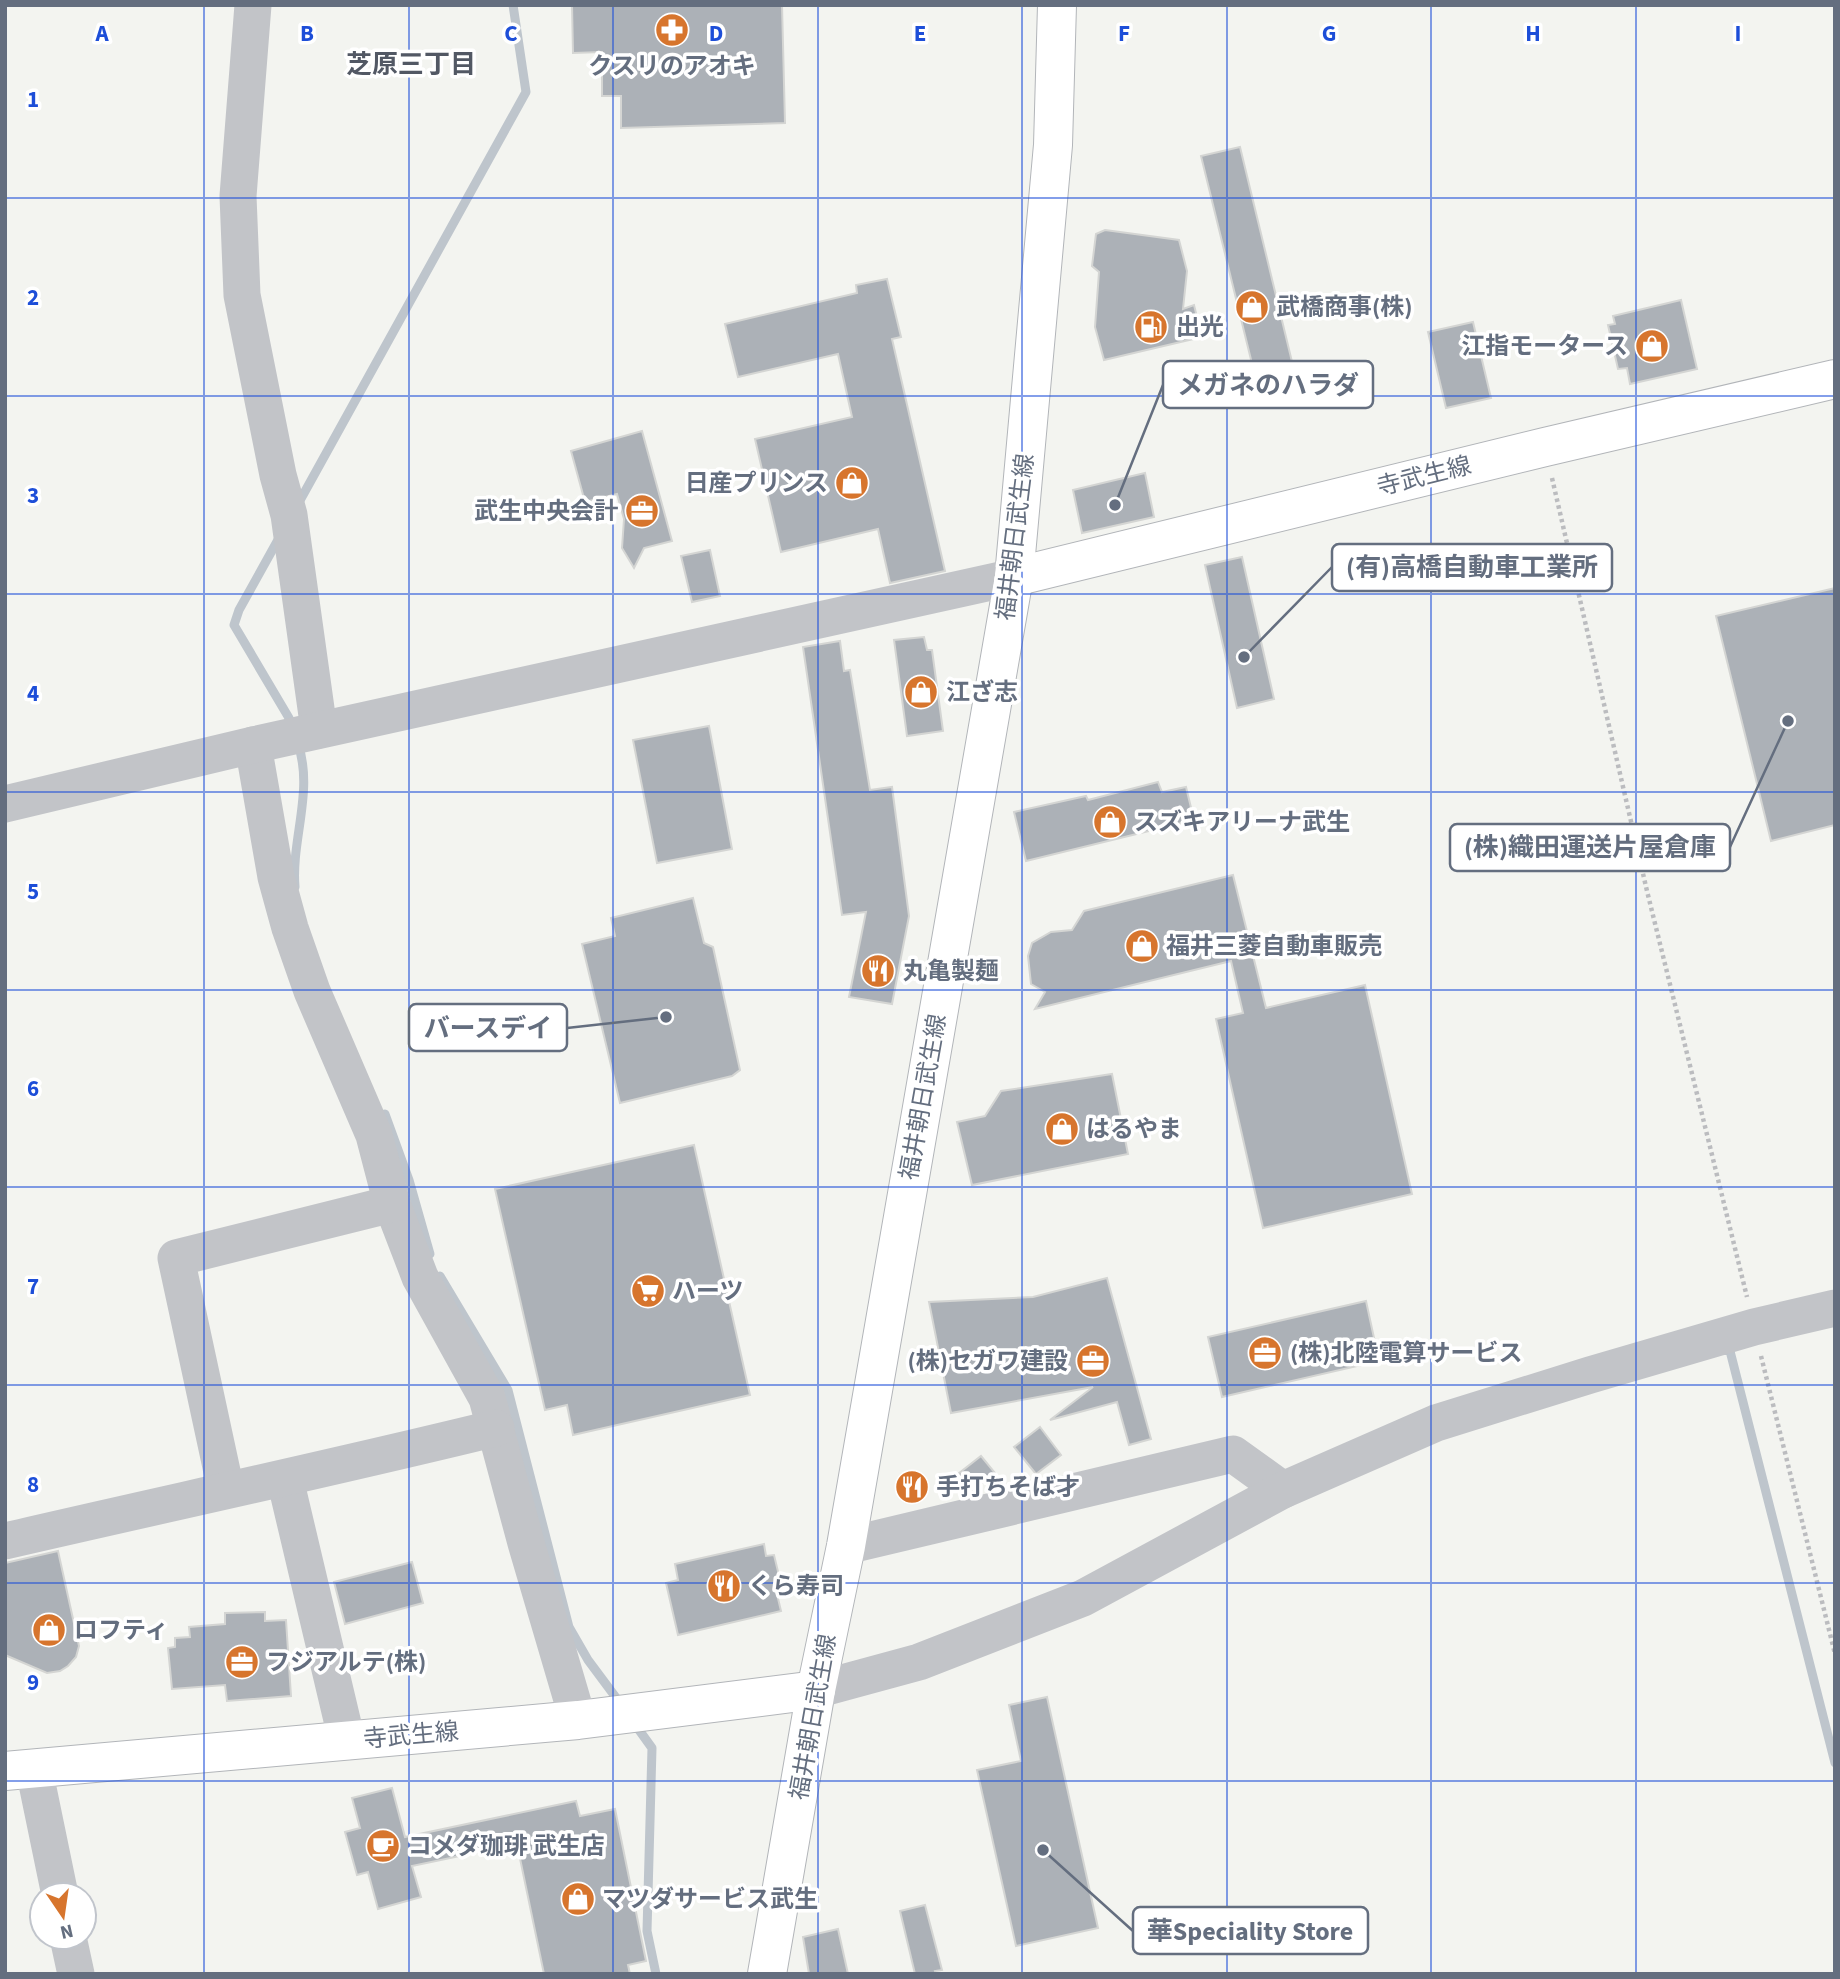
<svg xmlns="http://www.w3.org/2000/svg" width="1840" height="1979" font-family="'Source Sans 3','Noto Sans JP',sans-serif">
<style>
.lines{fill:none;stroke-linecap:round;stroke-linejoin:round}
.stream{stroke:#bec5cc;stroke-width:9}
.building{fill:#acb1b7;stroke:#d4d5d3;stroke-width:2}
.major-casing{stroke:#b2b5b9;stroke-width:40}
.path{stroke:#bbbcbf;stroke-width:4.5;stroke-dasharray:3.5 3.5;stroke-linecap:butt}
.minor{stroke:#c2c4c8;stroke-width:37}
.major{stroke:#fff;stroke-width:38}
.grid{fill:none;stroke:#1d4ed8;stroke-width:2;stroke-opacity:0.55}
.labels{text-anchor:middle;stroke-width:7;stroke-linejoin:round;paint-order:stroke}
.poi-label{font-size:24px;font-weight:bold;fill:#646e7f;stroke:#fff;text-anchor:start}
.street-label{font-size:24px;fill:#646e7f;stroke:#fff}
.neighbourhood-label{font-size:26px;font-weight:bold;fill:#525864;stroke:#fff}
.grid-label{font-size:23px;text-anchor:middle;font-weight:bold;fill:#1d4ed8;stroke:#fff;stroke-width:7;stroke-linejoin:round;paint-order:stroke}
.leader{fill:none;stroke:#646e7f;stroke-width:2.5}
.callout-dot{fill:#646e7f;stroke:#fff;stroke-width:2.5}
.callout{fill:#fff;stroke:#646e7f;stroke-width:2.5}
.callout-label{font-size:26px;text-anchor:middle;font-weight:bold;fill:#646e7f}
</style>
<rect width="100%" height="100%" fill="#f3f4f0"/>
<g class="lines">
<g class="stream">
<path d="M298,504l228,-412 -13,-87"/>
<path d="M279,538l-40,72 -5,15 55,93 3,10"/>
<path d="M295,887c-4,-47 19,-96 3,-143"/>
<path d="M385,1114l24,66 21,74"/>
<path d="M440,1276l68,114 61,237 19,33 32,43"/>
<path d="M1723,1350l7,1 105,412"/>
<path d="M634,1723l18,25 -5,183 9,43"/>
</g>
</g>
<g class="building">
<path d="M572,5h210l3,118 -164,5v-32h-19v-44l-29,1z"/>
<path d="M1240,147l54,223 -38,10 -55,-224z"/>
<path d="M1105,230l74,10 8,31 -4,38 11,-4 8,32 -98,23 -9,-33 4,-55 -7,-6 4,-32z"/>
<path d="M887,279l14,58 -9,2 53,232 -55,12 -12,-54 -97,23 -26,-113 97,-22 -14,-63 -100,23 -13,-53 132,-31 -1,-8z"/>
<path d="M1681,300l16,69 -67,15 -3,-16 -9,1 -10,-44 7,-1 -2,-8z"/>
<path d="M1473,322l18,76 -45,10 -18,-76z"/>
<path d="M642,431l30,110 -28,7 -10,20 -12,-20 2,-29 -7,-25 -32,8 -14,-51z"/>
<path d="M1145,473l9,44 -72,16 -9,-43z"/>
<path d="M710,550l10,46 -28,6 -11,-46z"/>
<path d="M1242,557l32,142 -37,9 -32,-143z"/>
<path d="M1835,588v237l-64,16 -55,-225z"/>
<path d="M924,637l3,13h5l11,81 -36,5 -13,-96z"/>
<path d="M840,641l4,30 6,-1 20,120 22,-3 17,129 -17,88 -43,-7 17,-85 -24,3 -39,-268z"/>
<path d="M709,726l23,123 -75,14 -24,-123z"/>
<path d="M1158,782l4,10 24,-5 8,33 -168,41 -12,-49 72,-16 2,4z"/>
<path d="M1233,875l33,133 99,-23 47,209 -149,34 -47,-209 27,-6 -12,-52 -196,48 10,-17 -14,-8 -3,-28 4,-13 19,-11 21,-2 12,-19z"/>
<path d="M693,898l11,45 9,4 27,123 -8,6 -112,27 -38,-159 33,-8 -4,-18z"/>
<path d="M1112,1074l16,80 -156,31 -15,-63 28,-6 16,-25z"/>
<path d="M694,1145l56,250 -177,40 -6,-30 -22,5 -50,-221z"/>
<path d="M1107,1278l44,161 -22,6 -12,-43 -67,18 43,-33 -142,26 -22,-111 104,-5z"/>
<path d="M1366,1301l13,60 -157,36 -14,-60z"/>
<path d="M1040,1427l21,28 -25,19 -22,-27z"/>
<path d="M981,1456l14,17 -24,18 -13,-17z"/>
<path d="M764,1544l2,12 8,-1 8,33 -6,2 5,21 -103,24 -12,-52 12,-3 -3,-16z"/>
<path d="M58,1551l21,95 -3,11 -8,9 -8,5 -13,2 -42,-18v-92z"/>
<path d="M412,1562l11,41 -78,21 -11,-42z"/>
<path d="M265,1612v9l21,-1 5,76 -64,5 -2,-16 -53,4 -4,-41 7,-1v-9l15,-1 -1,-10 36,-3v-11z"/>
<path d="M1047,1697l51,231 -82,18 -39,-176 44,-9 -12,-56z"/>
<path d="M392,1788l13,49 171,-36 4,15 35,-7 31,152 -18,4 2,9h-86l-27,-130 -105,22 9,31 -43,12 -10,-37 -11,3 -12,-43 15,-4 -8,-30z"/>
<path d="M925,1905l17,65 -7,1 1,3h-21l-15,-63z"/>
<path d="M838,1929l10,45h-39l-6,-37z"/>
</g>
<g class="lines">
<g class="major-casing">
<g id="major">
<path d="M1014,577l531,-130 290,-68"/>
<path d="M5,1771l573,-51 238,-30"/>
<path d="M767,1974l49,-284 30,-144 168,-969 39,-432 4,-140"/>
</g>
</g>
<g class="path">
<path d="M1552,478l95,413 100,406"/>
<path d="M1761,1356l74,298"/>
</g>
<g class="minor">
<path d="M253,5l-15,191 4,99 36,180 11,40 30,215"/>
<path d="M253,745l23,132 14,51 22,63 62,144 18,69 28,73 67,121 39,145 52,177"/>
<path d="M5,804l248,-59 761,-168"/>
<path d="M285,1479l62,262"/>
<path d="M226,1490l-50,-232 216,-54"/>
<path d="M5,1541c164,-38 328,-73 491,-113"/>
<path d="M846,1546l387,-92 50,36"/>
<path d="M816,1690l103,-28 164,-64 200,-108 153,-67 154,-48 164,-48 81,-19"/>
<path d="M34,1769l26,126"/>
<path d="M68,1937l8,37"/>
</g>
<use href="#major" class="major"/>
</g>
<path class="grid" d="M204,5v1969M409,5v1969M613,5v1969M818,5v1969M1022,5v1969M1227,5v1969M1431,5v1969M1636,5v1969M5,198h1830M5,396h1830M5,594h1830M5,792h1830M5,990h1830M5,1187h1830M5,1385h1830M5,1583h1830M5,1781h1830"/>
<defs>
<g id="pharmacy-disc" transform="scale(1.75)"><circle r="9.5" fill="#d7752d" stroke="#fff"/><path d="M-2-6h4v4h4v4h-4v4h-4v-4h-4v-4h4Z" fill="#fff"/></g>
<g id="shop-disc" transform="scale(1.75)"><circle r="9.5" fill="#d7752d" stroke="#fff"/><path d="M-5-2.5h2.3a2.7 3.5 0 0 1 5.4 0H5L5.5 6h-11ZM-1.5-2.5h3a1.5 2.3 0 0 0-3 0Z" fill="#fff"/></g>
<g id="fuel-disc" transform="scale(1.75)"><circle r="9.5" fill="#d7752d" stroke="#fff"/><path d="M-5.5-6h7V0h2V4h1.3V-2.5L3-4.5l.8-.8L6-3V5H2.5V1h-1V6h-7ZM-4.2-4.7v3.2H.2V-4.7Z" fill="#fff"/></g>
<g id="office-disc" transform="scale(1.75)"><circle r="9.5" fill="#d7752d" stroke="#fff"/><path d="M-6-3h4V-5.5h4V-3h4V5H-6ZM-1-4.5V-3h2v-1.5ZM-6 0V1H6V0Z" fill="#fff"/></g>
<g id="restaurant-disc" transform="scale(1.75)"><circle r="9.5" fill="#d7752d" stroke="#fff"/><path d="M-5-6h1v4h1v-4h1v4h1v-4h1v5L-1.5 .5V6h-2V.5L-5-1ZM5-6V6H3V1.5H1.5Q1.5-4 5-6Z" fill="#fff"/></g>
<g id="supermarket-disc" transform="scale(1.75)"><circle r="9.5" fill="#d7752d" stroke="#fff"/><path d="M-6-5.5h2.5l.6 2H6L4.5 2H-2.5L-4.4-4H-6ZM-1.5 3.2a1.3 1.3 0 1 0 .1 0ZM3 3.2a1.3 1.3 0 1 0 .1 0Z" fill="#fff"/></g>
<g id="cafe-disc" transform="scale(1.75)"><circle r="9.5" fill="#d7752d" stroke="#fff"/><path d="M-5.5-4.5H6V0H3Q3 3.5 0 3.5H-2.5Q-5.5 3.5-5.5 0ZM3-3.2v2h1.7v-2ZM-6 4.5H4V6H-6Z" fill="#fff"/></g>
</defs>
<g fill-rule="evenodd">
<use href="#pharmacy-disc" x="672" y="30"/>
<use href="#shop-disc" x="1252" y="307"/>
<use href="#fuel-disc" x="1151" y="327"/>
<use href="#shop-disc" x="1652" y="346"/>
<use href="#shop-disc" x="852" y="483"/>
<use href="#office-disc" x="642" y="511"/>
<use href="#shop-disc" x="921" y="692"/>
<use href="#shop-disc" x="1110" y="822"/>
<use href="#shop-disc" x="1142" y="946"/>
<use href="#restaurant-disc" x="878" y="971"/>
<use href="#shop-disc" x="1062" y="1129"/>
<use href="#supermarket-disc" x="648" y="1291"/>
<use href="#office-disc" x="1265" y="1353"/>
<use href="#office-disc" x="1093" y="1361"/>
<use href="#restaurant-disc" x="912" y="1487"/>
<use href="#restaurant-disc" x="724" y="1586"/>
<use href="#shop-disc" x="49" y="1630"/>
<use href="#office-disc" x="242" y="1662"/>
<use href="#cafe-disc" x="383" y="1846"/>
<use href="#shop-disc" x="578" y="1899"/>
</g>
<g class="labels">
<g class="poi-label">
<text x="672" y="74" text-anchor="middle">クスリのアオキ</text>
<text x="1276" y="315">武橋商事(株)</text>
<text x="1176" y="335">出光</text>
<text x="1628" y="354" text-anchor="end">江指モータース</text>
<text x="828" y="491" text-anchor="end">日産プリンス</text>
<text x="618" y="519" text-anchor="end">武生中央会計</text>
<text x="946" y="700">江ざ志</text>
<text x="1134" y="830">スズキアリーナ武生</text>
<text x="1166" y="954">福井三菱自動車販売</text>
<text x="903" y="979">丸亀製麺</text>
<text x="1086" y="1137">はるやま</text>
<text x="672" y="1299">ハーツ</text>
<text x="1290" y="1361">(株)北陸電算サービス</text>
<text x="1068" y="1369" text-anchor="end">(株)セガワ建設</text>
<text x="936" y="1495">手打ちそば才</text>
<text x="748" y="1594">くら寿司</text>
<text x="74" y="1638">ロフティ</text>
<text x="266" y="1670">フジアルテ(株)</text>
<text x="408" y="1854">コメダ珈琲 武生店</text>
<text x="602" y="1907">マツダサービス武生</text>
</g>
<g class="street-label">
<text transform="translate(1424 476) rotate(-14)" y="8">寺武生線</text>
<text transform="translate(1015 537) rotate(-83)" y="8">福井朝日武生線</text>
<text transform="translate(923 1097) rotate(-80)" y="8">福井朝日武生線</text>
<text transform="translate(813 1717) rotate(-80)" y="8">福井朝日武生線</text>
<text transform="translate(411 1735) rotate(-5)" y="8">寺武生線</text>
</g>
<g class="neighbourhood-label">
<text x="411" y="73">芝原三丁目</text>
</g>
</g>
<g class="grid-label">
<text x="102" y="41">A</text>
<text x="307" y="41">B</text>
<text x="511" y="41">C</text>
<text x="716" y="41">D</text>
<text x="920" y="41">E</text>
<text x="1124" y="41">F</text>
<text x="1329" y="41">G</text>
<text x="1533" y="41">H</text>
<text x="1738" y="41">I</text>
<text x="33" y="107">1</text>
<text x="33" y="305">2</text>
<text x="33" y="503">3</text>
<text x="33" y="701">4</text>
<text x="33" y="899">5</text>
<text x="33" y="1096">6</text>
<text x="33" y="1294">7</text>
<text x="33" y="1492">8</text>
<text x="33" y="1690">9</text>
</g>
<path class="leader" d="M1115 505L1163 385M1244 657L1332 567M1788 721L1730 847M666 1017L567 1028M1043 1850L1133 1931"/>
<g class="callout-dot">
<circle cx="1115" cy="505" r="7"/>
<circle cx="1244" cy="657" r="7"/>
<circle cx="1788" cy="721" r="7"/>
<circle cx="666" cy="1017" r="7"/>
<circle cx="1043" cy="1850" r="7"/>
</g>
<g class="callout">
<rect x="1163" y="361" width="210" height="47" rx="7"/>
<rect x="1332" y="544" width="280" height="47" rx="7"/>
<rect x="1450" y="824" width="280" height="47" rx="7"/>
<rect x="409" y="1004" width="158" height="47" rx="7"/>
<rect x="1133" y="1907" width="235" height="47" rx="7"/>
</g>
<g class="callout-label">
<text x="1268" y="394">メガネのハラダ</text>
<text x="1472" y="576">(有)高橋自動車工業所</text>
<text x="1590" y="856">(株)織田運送片屋倉庫</text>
<text x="488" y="1037">バースデイ</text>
<text x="1250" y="1940">華Speciality Store</text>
</g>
<rect width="1840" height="1979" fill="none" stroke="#646e7f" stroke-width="14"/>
<g transform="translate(63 1916) rotate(167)"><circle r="33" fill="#ffffff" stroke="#c1c5cc" stroke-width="2"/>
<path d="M0-5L12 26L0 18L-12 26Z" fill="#d7752d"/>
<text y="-10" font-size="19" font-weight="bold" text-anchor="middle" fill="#646e7f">N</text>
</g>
</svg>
